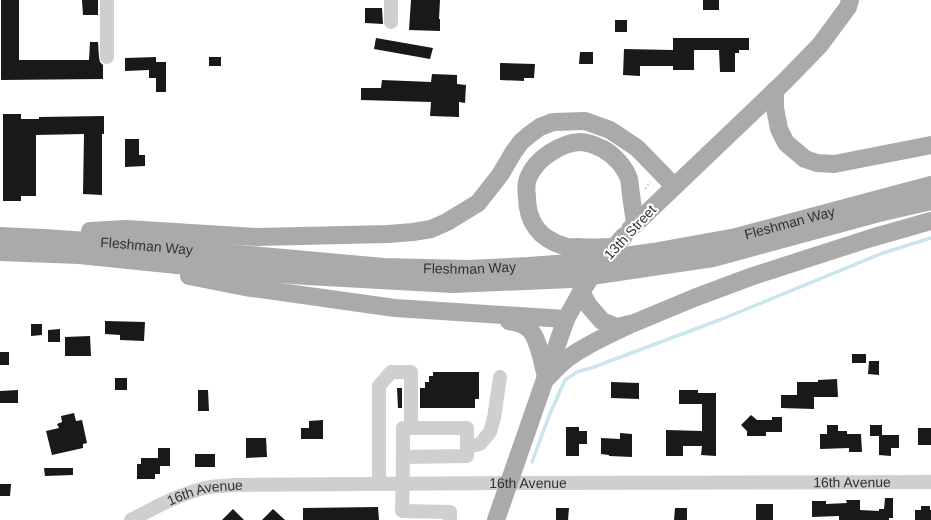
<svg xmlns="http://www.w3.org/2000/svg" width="931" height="520" font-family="Arial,sans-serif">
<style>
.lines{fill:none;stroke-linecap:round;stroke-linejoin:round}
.stream{stroke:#c9e6ec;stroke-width:3.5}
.building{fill:#191919}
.path{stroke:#cfcfcf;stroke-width:2;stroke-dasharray:2 2;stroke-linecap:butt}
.minor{stroke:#cfcfcf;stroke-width:14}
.major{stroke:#aaa;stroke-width:18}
.major-bridge{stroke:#aaa;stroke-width:18}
.labels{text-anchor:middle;stroke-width:4;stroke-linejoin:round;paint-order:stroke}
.street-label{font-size:14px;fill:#323232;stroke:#fff}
</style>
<rect width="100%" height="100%" fill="#fff"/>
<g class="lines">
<path class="stream" d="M532,462l17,-46 16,-36 12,-8 17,-5 128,-48 161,-66 48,-15"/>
</g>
<g class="building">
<path d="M1,0h18v60h70l1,-18h8l1,15 1,5 3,3v14l-102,1z"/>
<path d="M82,0h16v15h-15z"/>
<path d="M411,0h29l-1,19h1v12l-31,-1z"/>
<rect x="703" y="0" width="16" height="10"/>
<path d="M365,8h17l1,16 -18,-1z"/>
<rect x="615" y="20" width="12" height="12"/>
<path d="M376,38l57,10 -3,11 -56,-10z"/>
<path d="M673,38h76v12h-10v3h-4v19h-15l-1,-22h-25v20h-21v-4h-33v10l-17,-1 1,-26 49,1z"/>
<path d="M580,52h13v12h-14z"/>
<path d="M156,57v5h10v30h-10v-14h-7v-8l-24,1v-13z"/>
<rect x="209" y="57" width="12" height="9"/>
<path d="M500,63l35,1 -1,14h-10v3l-24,-1z"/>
<path d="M432,74l25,1v9l9,1 -1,18 -6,-1v15l-29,-1 1,-14 -70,-2v-12h20l1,-8 49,2z"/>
<path d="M3,114h18v5h18v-2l65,-1v18h-2v61l-19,-1 1,-60 -48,1v61h-15v5h-18z"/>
<path d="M125,139h14v16h6v11l-20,1z"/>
<path d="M105,321l40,1 -1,19 -24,-1v-5l-15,-1z"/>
<path d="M31,324h11v11l-11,1z"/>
<path d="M60,329v13h-12v-12z"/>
<path d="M90,336l1,20h-26v-19z"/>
<rect x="0" y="352" width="9" height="13"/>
<rect x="852" y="354" width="14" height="9"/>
<path d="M869,361h10v14l-11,-1z"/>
<path d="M433,372h46v27h-4v9h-55v-20h5v-6h4v-6h4z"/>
<rect x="115" y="378" width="12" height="12"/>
<path d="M837,379l1,18h-24v12l-33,-1v-13h16v-13h21v-2z"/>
<path d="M611,382l28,1v16l-28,-1z"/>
<path d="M397,388h5v20h-4z"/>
<path d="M18,390v13h-18v-12z"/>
<path d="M198,390h10l1,21h-11z"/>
<path d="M679,390h19v3h18v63l-15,-1 1,-9h-19v10h-17v-26l36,1v-27h-23z"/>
<path d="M74,413l2,8 6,-1 5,23 -4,1v4l-31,7 -6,-24 13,-3 -2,-4 5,-2 -1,-6z"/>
<path d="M751,415l6,5h15v-3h10v15h-16v4h-19v-5l-6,-6z"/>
<path d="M323,420v19h-22v-11h8v-7z"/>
<path d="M827,425h11v6h9v3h14l1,18h-13v-4l-29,1v-15h7z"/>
<path d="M870,425h12v10h17v13h-8v8l-12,-1v-19h-9z"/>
<path d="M566,427h13v4h8v13h-8v12h-13z"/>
<rect x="918" y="428" width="13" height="17"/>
<path d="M620,433l12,1v23l-23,-1v-1l-8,-1v-16l19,1z"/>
<path d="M246,438h20l1,19 -21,1z"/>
<path d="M158,448h12v18h-10v8h-5v5h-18v-15h4v-6h17z"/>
<rect x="195" y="454" width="20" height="13"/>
<path d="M44,468h29v7l-28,1z"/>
<path d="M0,484h11l-1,12h-10z"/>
<path d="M885,498h8v20h-4v2h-50v-4l-27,1v-16h14v3l21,-1 -1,-3h14v10l19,1v-2h5z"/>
<rect x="756" y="504" width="17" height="16"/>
<path d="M921,506h9v4h1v10h-16v-10h6z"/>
<path d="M378,507l1,13h-76v-12z"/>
<path d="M556,508h13l-1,12h-12z"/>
<path d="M675,508h12v12h-13z"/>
<path d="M233,509l11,11h-22z"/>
<path d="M273,509l12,11h-23z"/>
</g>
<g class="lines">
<path class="path" d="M645,189l5,-7"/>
<g class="minor">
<path d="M107,0v57"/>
<path d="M391,0v22"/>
<path d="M467,447l13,-3 10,-12 4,-14 6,-41"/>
<path d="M403,457l64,-1v-28h-64c0,28 0,55 -1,83l48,1v8"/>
<path d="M379,484v-98l12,-14h20v56"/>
<path id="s1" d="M131,520c25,-13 50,-27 78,-33 8,-1 17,-1 25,-2l274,-2 423,-1"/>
</g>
<g class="major">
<path d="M775,90v18l4,21 7,14 19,16 12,4 17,1 97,-19"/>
<path d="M630,229l153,-146 37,-38 28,-38 2,-7"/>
<path d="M90,231l36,-2 131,8 131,-3 25,-2 18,-3 16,-7 31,-19 22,-28 13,-22 8,-11 8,-7 11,-8 13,-5 32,-1 25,9 27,18 37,38"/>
<path id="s2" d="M0,236l44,2 72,5 268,24 84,2 60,-3 55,-4 70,-10 83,-15 195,-52"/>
<path d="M615,247c-13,0 -26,1 -39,0 -4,0 -9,1 -12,-1 -24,-7 -37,-24 -37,-49 -1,-7 -1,-15 2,-21 8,-18 32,-33 51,-34 8,0 17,4 23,7 11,6 22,18 26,30 1,4 1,10 2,15 1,10 3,20 4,30"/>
<path d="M0,252l79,3 137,14 91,7 146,8 118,-5 142,-21 166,-45 52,-12"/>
<path d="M189,276l56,11 150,21 171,11"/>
<path d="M581,292l8,14 13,15 15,6 17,-4 60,-25 59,-22 118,-38 60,-17"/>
<path d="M509,321c6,1 15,3 20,8 10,9 13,34 17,47"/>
<path d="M546,379c7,-7 14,-15 22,-21 19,-14 40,-23 61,-33"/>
<path d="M496,520l70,-201 15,-27"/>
</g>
<path class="major-bridge" d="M581,292l18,-27 25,-29"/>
</g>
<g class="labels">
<g class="street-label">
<text dy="5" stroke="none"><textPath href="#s2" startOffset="795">Fleshman Way</textPath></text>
<text transform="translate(630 232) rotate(-47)" y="5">13th Street</text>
<text dy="5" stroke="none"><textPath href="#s2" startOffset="147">Fleshman Way</textPath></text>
<text dy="5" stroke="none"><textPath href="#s2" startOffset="471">Fleshman Way</textPath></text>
<text dy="5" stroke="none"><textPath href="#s1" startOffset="728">16th Avenue</textPath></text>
<text dy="5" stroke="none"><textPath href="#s1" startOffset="404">16th Avenue</textPath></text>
<text dy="5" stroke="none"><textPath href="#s1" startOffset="80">16th Avenue</textPath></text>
</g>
</g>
</svg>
